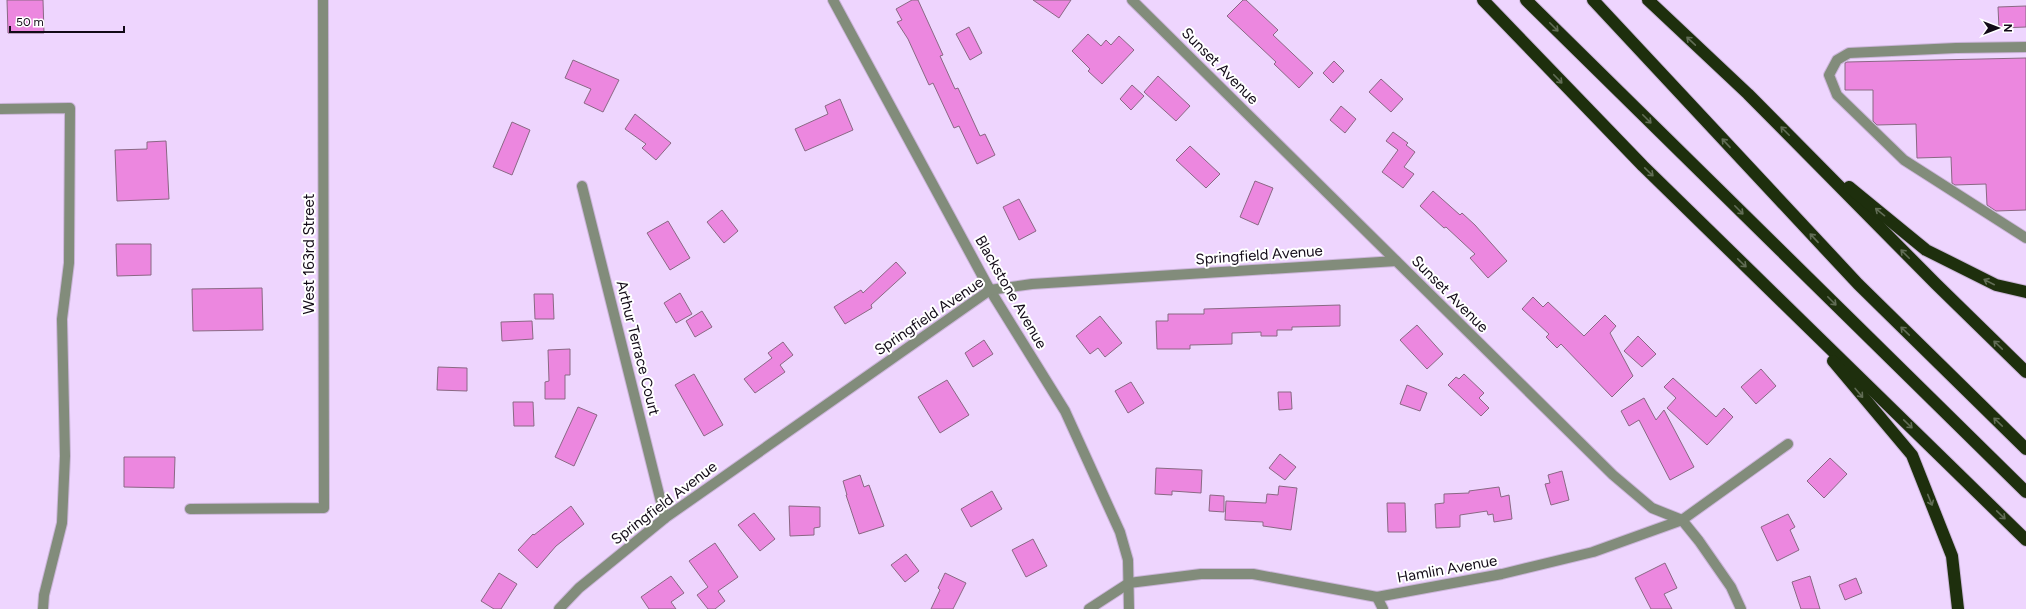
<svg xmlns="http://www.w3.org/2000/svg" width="2026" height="609" font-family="Figtree,sans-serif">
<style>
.building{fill:#ec87df;stroke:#8a6884}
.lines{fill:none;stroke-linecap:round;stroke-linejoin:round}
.minor-casing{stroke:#cbb5d9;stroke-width:12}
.highway-casing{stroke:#cbb5d9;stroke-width:14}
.minor{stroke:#828c7b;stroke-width:10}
.highway{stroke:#1e2f0d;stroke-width:12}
.oneway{stroke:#626d56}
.labels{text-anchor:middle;stroke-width:4;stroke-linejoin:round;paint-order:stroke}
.street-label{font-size:15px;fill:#120a17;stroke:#fff}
</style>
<rect width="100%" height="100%" fill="#eed5fe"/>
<g class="building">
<path d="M7,0h36l1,33h-36z"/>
<path d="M912,0h6l25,55 -3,1 15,33 3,-1 22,48 5,-2 10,21 -18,9 -18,-38 -5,2 -21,-45 -4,2 -21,-46 -11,-17 5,-2 -6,-11z"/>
<path d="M1033,0h38l-12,18z"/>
<path d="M1243,0h3l32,30 -5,5 40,38 -14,15 -25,-24 2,-2 -49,-46z"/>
<path d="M2026,6v21l-27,1 -1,-21z"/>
<path d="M969,27l13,26 -12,7 -14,-26z"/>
<path d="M1088,34l13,12 5,-6 5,5 8,-9 15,14 -32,34 -14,-13 2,-2 -18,-18z"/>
<path d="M2026,58v152l-30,1 -9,-6 -1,-21 -31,1 -3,-2 -1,-26 -34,1 -1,-34 -39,1 -4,-4v-31h-28v-27l2,-1z"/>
<path d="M573,60l46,20 -16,32 -19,-9 7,-14 -26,-11z"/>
<path d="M1334,61l10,10 -11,12 -10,-10z"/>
<path d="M1158,76l32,30 -14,15 -32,-29z"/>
<path d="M1381,79l22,20 -12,13 -22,-20z"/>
<path d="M1132,85l12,11 -13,14 -11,-11z"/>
<path d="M840,99l13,31 -48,21 -10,-22 33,-15 -3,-8z"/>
<path d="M1341,106l15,13 -11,14 -15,-13z"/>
<path d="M635,114l36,29 -15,17 -14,-12 4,-4 -21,-15z"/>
<path d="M512,122l18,8 -18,45 -19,-8z"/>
<path d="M1393,132l15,11 -2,2 9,7 -11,15 10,7 -11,14 -21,-16 16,-22 -12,-9z"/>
<path d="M166,141l3,58 -52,2 -2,-51 32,-1v-7z"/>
<path d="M1190,146l30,28 -14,14 -30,-28z"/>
<path d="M1255,181l18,7 -15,37 -18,-8z"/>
<path d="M1433,191l27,24 2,-2 13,12 32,36 -19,17 -18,-20 5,-4 -29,-27 -2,1 -24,-22z"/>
<path d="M1019,199l17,32 -17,9 -16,-33z"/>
<path d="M722,210l16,21 -14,12 -17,-21z"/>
<path d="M668,221l22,37 -20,12 -23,-37z"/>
<path d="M116,244h35v31l-34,1z"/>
<path d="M896,262l10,11 -35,32 1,3 -27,16 -11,-17 27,-17 2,3z"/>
<path d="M262,288l1,42 -70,1 -1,-42z"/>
<path d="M680,293l12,21 -16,9 -12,-20z"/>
<path d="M534,294h19l1,25h-19z"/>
<path d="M1533,297l10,10 5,-5 36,34 21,-21 11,11 -6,7 23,43 -21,21 -51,-53 -4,4 -11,-11 3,-3 -27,-25z"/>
<path d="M1340,305v21l-48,1v3h-15v6h-16v-4l-29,1v11l-42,1v4h-33l-1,-28h12v-7h36v-5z"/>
<path d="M702,311l10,16 -17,10 -9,-16z"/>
<path d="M1100,316l22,27 -17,14 -7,-9 -8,6 -14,-18z"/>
<path d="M532,321l1,18 -31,2 -1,-19z"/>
<path d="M1417,325l26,29 -16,15 -27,-29z"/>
<path d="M1638,336l18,18 -14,13 -18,-16z"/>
<path d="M984,340l9,14 -20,13 -8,-14z"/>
<path d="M783,342l10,13 -13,10 5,7 -30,21 -11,-14 28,-21 -4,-5z"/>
<path d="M570,349v26h-5v24h-20v-17l4,-1 -1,-31z"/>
<path d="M438,367l29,1v23l-30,-1z"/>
<path d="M1761,369l15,17 -20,18 -15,-17z"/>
<path d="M694,374l29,51 -19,11 -29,-51z"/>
<path d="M1464,374l20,19 -5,5 10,10 -8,8 -33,-31 8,-8 3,2z"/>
<path d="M1673,378l43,39 8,-9 9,9 -26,28 -40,-37 9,-10 -12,-11z"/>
<path d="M947,380l22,35 -29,18 -22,-36z"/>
<path d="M1131,382l13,21 -16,10 -13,-22z"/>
<path d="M1407,385l20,8 -7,18 -20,-7z"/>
<path d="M1278,392h13l1,17 -13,1z"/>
<path d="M1644,398l12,22 8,-10 30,57 -24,13 -31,-60 -10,6 -8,-15z"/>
<path d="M513,402h20l1,24h-20z"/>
<path d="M578,407l19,8 -23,51 -19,-9z"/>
<path d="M1280,454l16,13 -11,13 -16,-12z"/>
<path d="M124,457h51l-1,31 -50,-1z"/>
<path d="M1830,458l17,16 -23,24 -17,-17z"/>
<path d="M1156,468l46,2 -1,23 -29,-2v4l-17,-1z"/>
<path d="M1562,471l7,29 -18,5 -6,-21 5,-1 -2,-8z"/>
<path d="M860,475l4,12 5,-2 15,41 -25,8 -13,-39h1l-4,-14z"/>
<path d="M1279,486l18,2 -6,42 -28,-4v-4l-38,-2 1,-19 40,2 1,-9 11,1z"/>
<path d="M1499,487l2,10 8,-2 3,24 -18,3 -1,-8 -5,1 -1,-4 -27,4v12l-24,1 -1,-24 9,-1v-9l25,-1v-2z"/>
<path d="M992,491l10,18 -31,18 -10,-18z"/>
<path d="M1210,495l14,1v16l-15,-1z"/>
<path d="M1387,503h18l1,29h-18z"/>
<path d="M571,506l13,18 -28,22 -19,22 -19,-18 15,-16 1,1z"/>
<path d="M789,506l31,1v20l-6,1v7l-24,1z"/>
<path d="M754,513l21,26 -15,12 -22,-26z"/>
<path d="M1788,514l7,13 -5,3 9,20 -22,11 -16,-34z"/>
<path d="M1033,539l14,27 -21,11 -14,-27z"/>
<path d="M715,543l23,34 -20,14 7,10 -10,8h-7l-11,-14 11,-8 -19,-26z"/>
<path d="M906,554l13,17 -14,11 -14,-17z"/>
<path d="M1665,563l12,25 -13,6 8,15h-21l-16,-31z"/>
<path d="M499,573l18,11 -16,25h-7l-13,-8z"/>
<path d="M945,573l21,10 -13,26h-22l9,-19 -2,-2z"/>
<path d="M671,576l13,17 -13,9 5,7h-27l-8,-12z"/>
<path d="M1810,576l10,33h-19l-9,-27z"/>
<path d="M1856,578l6,15 -17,7 -6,-15z"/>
</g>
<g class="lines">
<g class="minor-casing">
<g id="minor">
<path d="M833,0l157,290 75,121 55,121 8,28 1,49"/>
<path d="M1132,0l481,475 39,33 30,12 17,21 32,46 10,22"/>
<path d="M2026,47l-70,1 -107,5 -12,7 -8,15 8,20 67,65 122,78"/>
<path d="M0,109l70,-1 -1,155 -7,56 3,137 -3,67 -18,72 -1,14"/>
<path d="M582,186l83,332"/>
<path d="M190,509l134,-1 -1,-508"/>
<path d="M1377,597l6,12"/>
<path d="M559,609l20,-21 86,-70 325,-228 42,-6 364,-23"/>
<path d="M1089,609l40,-26 72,-9h52l124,23 125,-23 91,-22 89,-32 106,-76"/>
</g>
</g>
<g class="highway-casing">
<g id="highway">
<path d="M1483,0l160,166 383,374"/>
<path d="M1526,0l500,492"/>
<path d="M1593,0l265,284 168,165"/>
<path d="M1648,0l100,94 188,190 90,88"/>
<path d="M1849,187l77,63 70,35 30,7"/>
<path d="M1833,361l79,94 40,101 6,53"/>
</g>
</g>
<use href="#minor" class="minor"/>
<use href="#highway" class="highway"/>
</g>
<defs><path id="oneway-shaft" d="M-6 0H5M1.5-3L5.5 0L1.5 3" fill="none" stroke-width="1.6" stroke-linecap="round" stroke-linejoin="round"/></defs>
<g class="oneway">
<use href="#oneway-shaft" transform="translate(1554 27) rotate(45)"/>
<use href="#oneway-shaft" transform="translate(1691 41) rotate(-137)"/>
<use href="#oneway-shaft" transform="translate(1558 79) rotate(46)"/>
<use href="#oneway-shaft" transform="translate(1647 119) rotate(45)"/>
<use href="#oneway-shaft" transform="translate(1785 131) rotate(-135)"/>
<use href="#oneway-shaft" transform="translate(1726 143) rotate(-133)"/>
<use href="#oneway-shaft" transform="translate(1649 172) rotate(44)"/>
<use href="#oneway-shaft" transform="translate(1739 210) rotate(45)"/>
<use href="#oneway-shaft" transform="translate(1880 212) rotate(-141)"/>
<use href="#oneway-shaft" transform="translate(1814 238) rotate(-133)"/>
<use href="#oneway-shaft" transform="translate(1905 254) rotate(-135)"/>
<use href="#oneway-shaft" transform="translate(1742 263) rotate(44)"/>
<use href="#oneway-shaft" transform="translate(1989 282) rotate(-153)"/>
<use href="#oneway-shaft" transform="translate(1832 301) rotate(45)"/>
<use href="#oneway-shaft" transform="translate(1905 331) rotate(-136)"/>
<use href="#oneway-shaft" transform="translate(1998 345) rotate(-136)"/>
<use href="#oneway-shaft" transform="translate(1859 393) rotate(50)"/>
<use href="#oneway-shaft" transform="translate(1998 422) rotate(-136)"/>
<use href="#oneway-shaft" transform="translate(1908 424) rotate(44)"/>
<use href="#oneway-shaft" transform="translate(1930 500) rotate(68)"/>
<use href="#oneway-shaft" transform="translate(2001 515) rotate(44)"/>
</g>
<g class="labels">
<g class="street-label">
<text transform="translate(1220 66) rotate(45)" y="5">Sunset Avenue</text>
<text transform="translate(309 254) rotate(-90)" y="5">West 163rd Street</text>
<text transform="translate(1259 255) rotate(-4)" y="5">Springfield Avenue</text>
<text transform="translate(1011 292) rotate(60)" y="5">Blackstone Avenue</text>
<text transform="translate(1450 294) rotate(45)" y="5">Sunset Avenue</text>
<text transform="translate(929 316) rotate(-34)" y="5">Springfield Avenue</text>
<text transform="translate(638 348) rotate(76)" y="5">Arthur Terrace Court</text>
<text transform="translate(664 503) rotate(-37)" y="5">Springfield Avenue</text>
<text transform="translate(1447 569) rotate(-10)" y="5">Hamlin Avenue</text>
</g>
</g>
<g transform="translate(1998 28) rotate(90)" stroke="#ffffff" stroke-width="3" paint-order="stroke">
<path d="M0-3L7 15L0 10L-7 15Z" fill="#120a17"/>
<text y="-6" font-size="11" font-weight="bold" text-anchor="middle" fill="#120a17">N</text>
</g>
<path d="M10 26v6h114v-6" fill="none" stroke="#120a17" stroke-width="2"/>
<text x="16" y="26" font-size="12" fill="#120a17" stroke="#ffffff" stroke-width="3" paint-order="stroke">50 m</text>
</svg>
